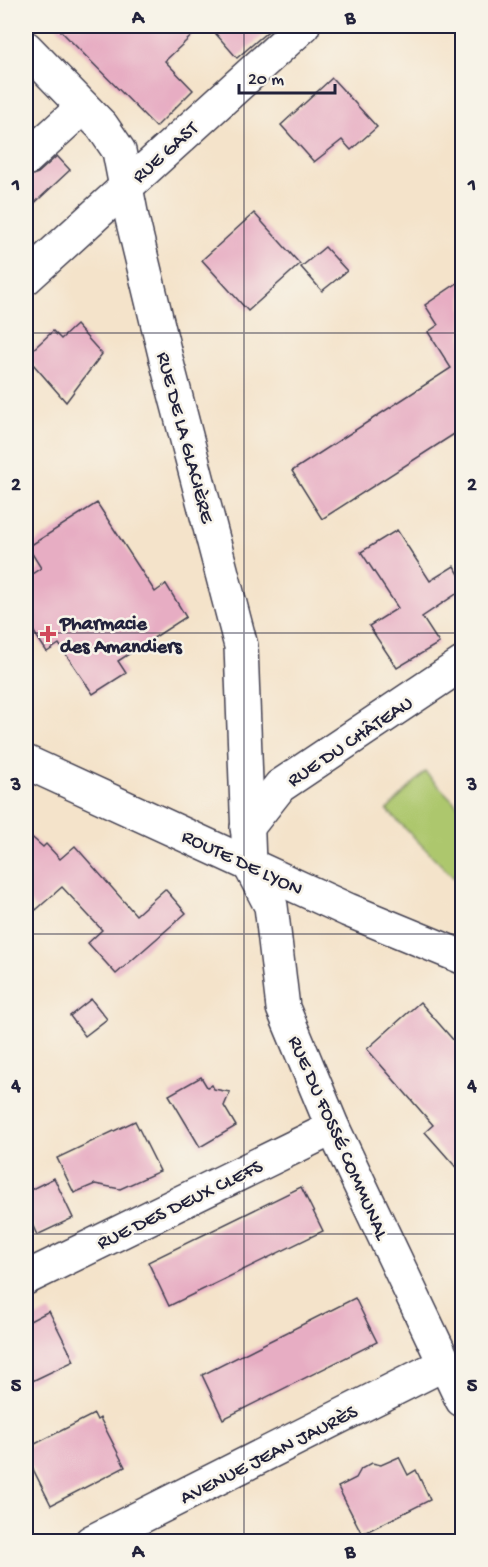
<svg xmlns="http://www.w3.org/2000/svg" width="488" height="1567" font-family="'Gochi Hand',sans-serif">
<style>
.green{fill:#adc76d;stroke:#687454;stroke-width:1.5}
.building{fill:#e7adc3}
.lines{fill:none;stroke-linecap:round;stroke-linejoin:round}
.minor-casing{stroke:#423f50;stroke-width:36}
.major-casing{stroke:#423f50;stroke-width:36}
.minor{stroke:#fff;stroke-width:33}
.major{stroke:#fff;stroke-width:33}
.grid{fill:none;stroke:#22223b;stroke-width:1.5;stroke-opacity:0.55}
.poi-dot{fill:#d1495b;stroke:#f7f3e8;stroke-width:2}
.labels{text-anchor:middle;stroke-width:5;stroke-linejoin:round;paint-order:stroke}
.street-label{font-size:20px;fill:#22223b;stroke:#f7f3e8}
.poi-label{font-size:20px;font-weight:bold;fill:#22223b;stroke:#f7f3e8;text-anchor:start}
.neatline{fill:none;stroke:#22223b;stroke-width:2}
.grid-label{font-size:20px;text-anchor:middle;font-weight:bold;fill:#22223b}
</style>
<rect width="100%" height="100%" fill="#f7f3e8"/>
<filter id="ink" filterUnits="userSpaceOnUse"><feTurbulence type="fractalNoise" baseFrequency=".0167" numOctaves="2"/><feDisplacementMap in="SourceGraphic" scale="12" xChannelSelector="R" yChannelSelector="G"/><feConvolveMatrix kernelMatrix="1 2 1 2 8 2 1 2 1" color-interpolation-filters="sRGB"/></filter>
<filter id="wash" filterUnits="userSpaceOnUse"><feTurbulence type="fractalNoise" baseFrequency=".008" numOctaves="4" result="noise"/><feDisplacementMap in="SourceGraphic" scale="24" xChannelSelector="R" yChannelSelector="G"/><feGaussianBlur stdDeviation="1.35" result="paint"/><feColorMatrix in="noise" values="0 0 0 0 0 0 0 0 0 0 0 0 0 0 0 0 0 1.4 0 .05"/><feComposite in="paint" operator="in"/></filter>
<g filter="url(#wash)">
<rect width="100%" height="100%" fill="#f4e3ca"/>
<path class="green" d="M425,772l37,38v59l-8,9 -67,-68z"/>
<g id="blocks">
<g class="building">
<path d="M56,26h146l-37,35 28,29 -37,37z"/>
<path d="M209,26h65l-37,32z"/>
<path d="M332,78l45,49 -26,23 -9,-10 -28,22 -33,-37z"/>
<path d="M57,156l13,14 -44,41v-34l12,-4z"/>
<path d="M254,213l46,51 -52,47 -46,-51z"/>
<path d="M325,247l22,24 -25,20 -21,-24z"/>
<path d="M462,280v149l-140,90 -30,-48 159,-103 -23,-36 10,-7 -13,-20z"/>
<path d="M76,325l26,29 -36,48 -40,-46 27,-25 8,8z"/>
<path d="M97,503l58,89 11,-8 20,33 -68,44 8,12 -33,21 -34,-50 -12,8 -21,-32v-42l15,-10 -13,-21z"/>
<path d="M397,530l33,51 24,-15 8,13v11l-40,27 17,26 -42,25 -28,-42 29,-18 -37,-56z"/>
<path d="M26,832l17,15 3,-3 14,15 15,-13 61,69 29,-26 21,24 -70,61 -28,-31 14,-13 -40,-43 -26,23 -10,-13z"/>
<path d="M91,999l16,20 -22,17 -15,-20z"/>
<path d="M420,1002l42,48v124l-37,-42 8,-7 -66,-76z"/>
<path d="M201,1077l6,10 5,-2 2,4 16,3 -6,14 12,20 -36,21 -31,-52z"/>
<path d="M135,1121l25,50 -40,18 -25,-5 -21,9 -17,-35z"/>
<path d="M54,1178l19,40 -36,17 -11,-24v-19z"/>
<path d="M301,1187l22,44 -154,75 -21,-44z"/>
<path d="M355,1298l22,44 -154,77 -21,-44z"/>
<path d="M49,1311l25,50 -48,23v-61z"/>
<path d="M94,1414l3,6 3,-2 25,49 -74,38 -25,-50 4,-2 -3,-5z"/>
<path d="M399,1457l9,18 8,-5 14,30 -68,34 -24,-47 18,-9 5,-9 11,-6 9,2z"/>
</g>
</g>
</g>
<g filter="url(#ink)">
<use href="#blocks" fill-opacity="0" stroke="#423f50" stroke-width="1.5"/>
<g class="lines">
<g class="minor-casing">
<g id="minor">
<path d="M26,48l76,78 17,25 13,67 36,149 73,279 8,218 22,42 12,102 50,120 129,272"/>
<path d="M26,159l57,-52"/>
<path d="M26,278l277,-252"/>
<path d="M247,828l33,-42 182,-122"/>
<path d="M26,1278l307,-150"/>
<path d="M91,1542l353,-178"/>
</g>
</g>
<g class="major-casing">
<path id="major" d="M26,762l322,148 114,47"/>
</g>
<use href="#minor" class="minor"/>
<use href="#major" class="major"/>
</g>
</g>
<path class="grid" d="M244,26v1516M26,333h436M26,633h436M26,934h436M26,1234h436"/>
<path class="poi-dot" d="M45 625h6v6h6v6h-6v6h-6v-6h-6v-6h6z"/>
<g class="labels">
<g class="street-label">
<text transform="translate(164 151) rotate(-42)" y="7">RUE GAST</text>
<text transform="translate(187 437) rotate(75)" y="7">RUE DE LA GLACIÈRE</text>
<text transform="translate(349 740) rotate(-34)" y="7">RUE DU CHÂTEAU</text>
<text transform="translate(243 861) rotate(25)" y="7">ROUTE DE LYON</text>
<text transform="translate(340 1137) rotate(66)" y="7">RUE DU FOSSÉ COMMUNAL</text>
<text transform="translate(179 1203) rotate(-26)" y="7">RUE DES DEUX CLEFS</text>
<text transform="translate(268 1453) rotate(-27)" y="7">AVENUE JEAN JAURÈS</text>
</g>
<g class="poi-label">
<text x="60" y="629">Pharmacie<tspan x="60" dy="23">des Amandiers</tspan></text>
</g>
</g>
<rect width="488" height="1567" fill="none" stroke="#f7f3e8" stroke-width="66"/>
<path d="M239 84v9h96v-9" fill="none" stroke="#22223b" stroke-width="3"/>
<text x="248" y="84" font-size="18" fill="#22223b" stroke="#f7f3e8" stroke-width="4.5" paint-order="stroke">20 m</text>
<rect x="33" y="33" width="422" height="1501" class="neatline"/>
<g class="grid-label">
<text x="138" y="23">A</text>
<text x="350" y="23">B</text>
<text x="16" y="190">1</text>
<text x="472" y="190">1</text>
<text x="16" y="490">2</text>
<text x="472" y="490">2</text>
<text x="16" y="790">3</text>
<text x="472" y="790">3</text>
<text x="16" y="1091">4</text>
<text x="472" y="1091">4</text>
<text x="16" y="1391">5</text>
<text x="472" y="1391">5</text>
<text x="138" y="1557">A</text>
<text x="350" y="1557">B</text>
</g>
</svg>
